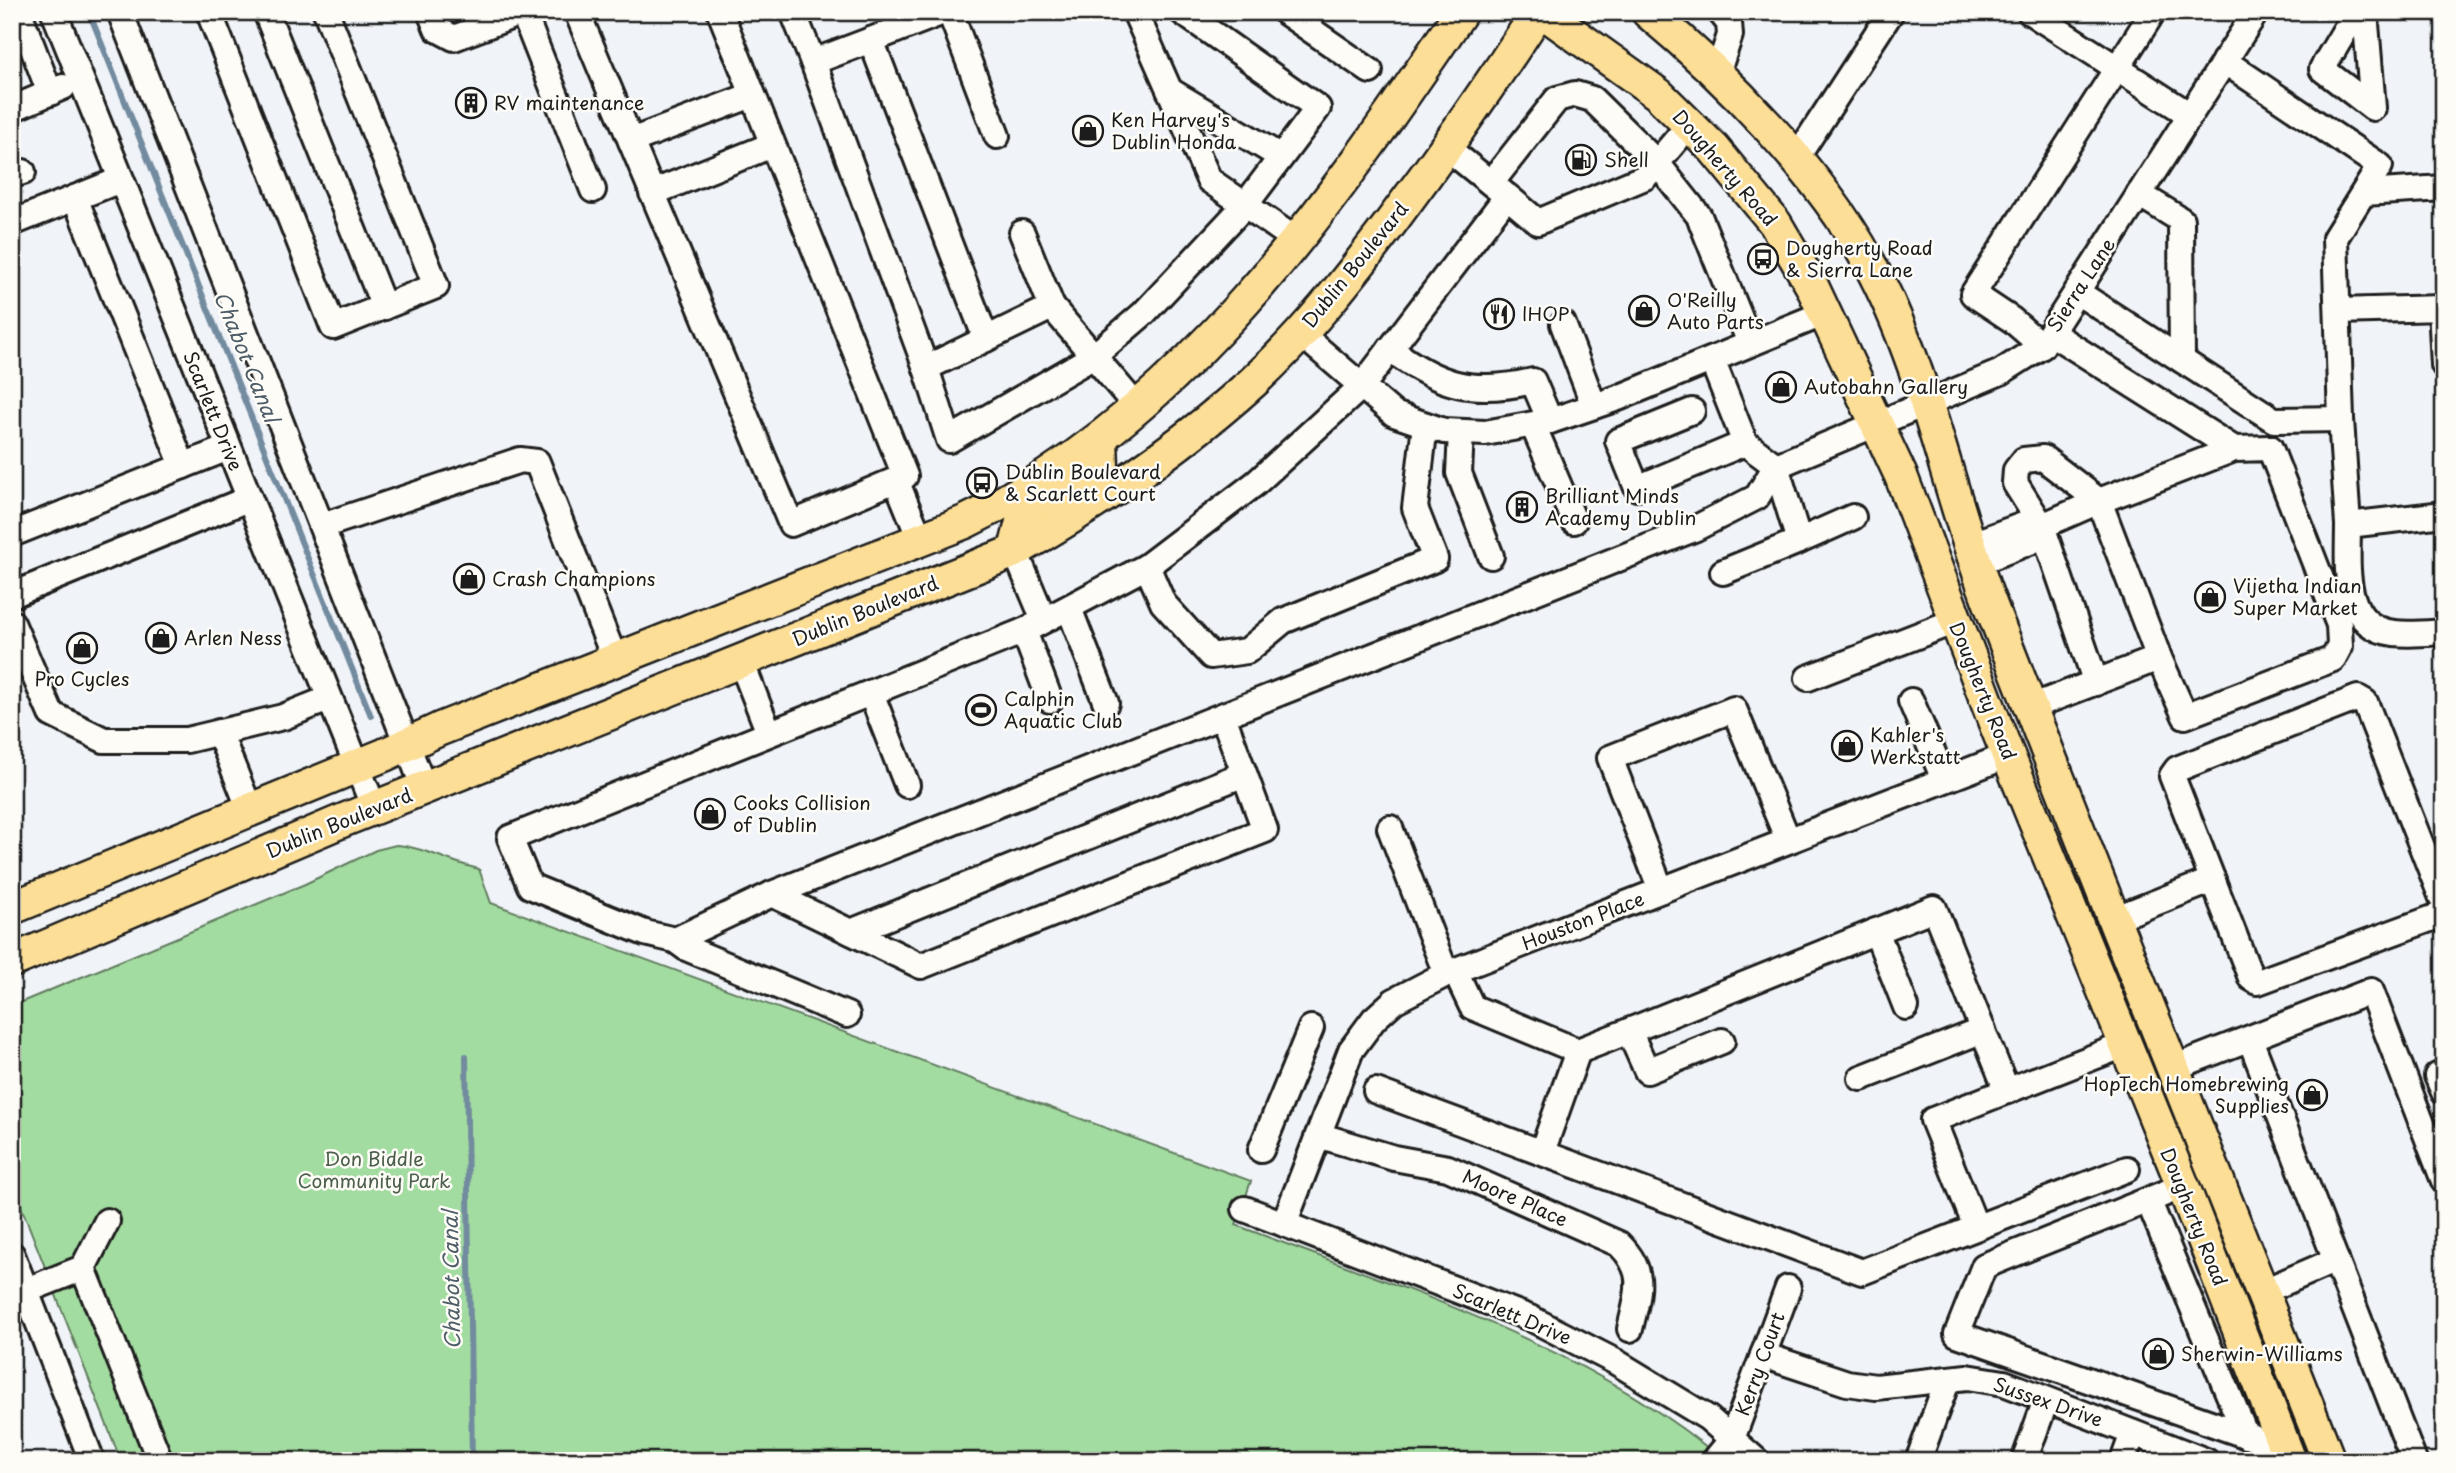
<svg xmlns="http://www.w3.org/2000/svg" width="2456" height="1473" font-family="'Playpen Sans',sans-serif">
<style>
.green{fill:#a3dca1;stroke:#607c5e;stroke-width:2}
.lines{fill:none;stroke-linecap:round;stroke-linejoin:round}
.stream{stroke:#728b9f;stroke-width:6}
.minor-casing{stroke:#1c1c1c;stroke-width:30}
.major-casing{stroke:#1c1c1c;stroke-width:37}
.minor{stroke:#fdfcf7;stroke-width:24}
.major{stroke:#fcde96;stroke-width:32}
.labels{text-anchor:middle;stroke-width:5;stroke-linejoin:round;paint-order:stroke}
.poi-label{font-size:19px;fill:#1c1c1c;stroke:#fdfcf7;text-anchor:start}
.street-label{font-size:19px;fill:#1c1c1c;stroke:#fdfcf7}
.park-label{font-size:19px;fill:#4b5f4b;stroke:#fdfcf7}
.water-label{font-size:21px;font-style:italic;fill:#4e5d68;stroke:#fdfcf7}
</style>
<rect width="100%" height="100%" fill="#f0f3f8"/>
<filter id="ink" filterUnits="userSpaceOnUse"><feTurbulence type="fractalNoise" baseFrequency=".0143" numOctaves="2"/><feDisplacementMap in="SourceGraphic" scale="14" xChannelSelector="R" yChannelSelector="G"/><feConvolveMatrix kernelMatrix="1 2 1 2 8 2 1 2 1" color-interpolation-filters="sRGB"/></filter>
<g filter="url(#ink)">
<path class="green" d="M396,845c27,2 56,18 83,24l12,34 760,278 -15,44c169,65 348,118 488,236h-1603l-109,-278v-177l293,-122 71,-34z"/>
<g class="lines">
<g class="stream">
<path d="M89,12l282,704"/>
<path d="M466,1056l6,405"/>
</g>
<g class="minor-casing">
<g id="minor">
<path d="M19,12l31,81"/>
<path d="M54,12l320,796"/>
<path d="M120,12l304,776"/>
<path d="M209,12l124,315 103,-41 -110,-274"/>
<path d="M266,12l118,295"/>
<path d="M430,12l7,17 17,9 69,-26"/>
<path d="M523,12l70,178"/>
<path d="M577,12l214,512 114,-48 -185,-464"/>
<path d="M793,12l20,50"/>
<path d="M943,12l-72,28 115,299"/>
<path d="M950,12l47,124"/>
<path d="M1135,12l74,168 87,60"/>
<path d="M1285,12l85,59"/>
<path d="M2030,12l160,103"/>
<path d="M2356,12l-34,57 51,39 -8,-96"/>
<path d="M871,40l-58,22 113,306"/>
<path d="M1717,74l13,-39 -1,-12 -9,-11"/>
<path d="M1169,90l112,67"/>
<path d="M12,109l51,-22"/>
<path d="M1689,125l-44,52 -107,45 -31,-26 -145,190 -106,97 -109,83 -123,65 -514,207 20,48 115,47 30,7 97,-46 924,-366 61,-31 19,-31"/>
<path d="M631,141l121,-46"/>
<path d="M1446,147l57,46"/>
<path d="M1795,160l96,-148"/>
<path d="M12,175l11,-3"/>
<path d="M1491,183l66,-84 18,-5 17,5 65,64 42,53 51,127"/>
<path d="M652,193l120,-48"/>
<path d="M2364,193l80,-5"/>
<path d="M2139,194l42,26 1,140"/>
<path d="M75,198l108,268"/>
<path d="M12,223l108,-43"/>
<path d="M1022,233l30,74"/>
<path d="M2077,292l197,128 67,-1 -6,-181 45,-72 -156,-105"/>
<path d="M2338,311l103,-3 3,57"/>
<path d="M1563,324l31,82"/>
<path d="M1300,333l94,81 50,17 41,2 65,-12 68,-23 207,-85"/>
<path d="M2051,333l183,116 -135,52 60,157 26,58 148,-57 7,-13 -1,-21 -69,-177 -36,1"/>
<path d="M2042,346l-30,-26 -39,-26 180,-282"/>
<path d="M1390,349c49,37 83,46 143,32l17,40"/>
<path d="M1712,360l33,83 31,23 23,75 -76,31"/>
<path d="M1136,406l-84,-99 -126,61 23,72 145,-84 50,-43 102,-109 72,-96 -136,-96"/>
<path d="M1692,411l-74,30 19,47 108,-45"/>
<path d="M2341,419l7,106 96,-11"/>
<path d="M1533,425l41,96"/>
<path d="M1461,432l-2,41 32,83"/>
<path d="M1776,466l225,-94 41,-26 214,-334"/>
<path d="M896,480l24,59"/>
<path d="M2348,525c0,39 -8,102 46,108 16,2 34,0 50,-1"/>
<path d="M322,526l198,-66 17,2 78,198"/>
<path d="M12,534l216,-86"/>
<path d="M1799,541l54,-24"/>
<path d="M1969,545l57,-21 16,2 57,-25 -56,-43 -19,2 -8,10 -1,13 27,43 54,157"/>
<path d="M1015,551l29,69"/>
<path d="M1976,563l56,-22 10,-15"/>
<path d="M1147,566l16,37 48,53 36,-5 36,-30 152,-62 -20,-51 10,-83"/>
<path d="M12,595l236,-96"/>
<path d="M1069,608l37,95"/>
<path d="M12,623l39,91 53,26h83l96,-23 45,-18"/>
<path d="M1024,631l26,69"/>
<path d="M741,661l28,72"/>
<path d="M1808,678l147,-57"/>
<path d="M871,693l36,92"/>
<path d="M1911,701l33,78"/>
<path d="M2031,707l128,-49"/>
<path d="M219,732l31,78"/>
<path d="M1390,828l56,146"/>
<path d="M1661,890l-51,-132 124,-49 54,131"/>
<path d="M772,894l149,72 344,-136 -42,-114"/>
<path d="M2444,903l-79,-201 -7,-4 -181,71 -5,7 79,202 7,4 183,-67 3,-6"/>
<path d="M2114,919l99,-39"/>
<path d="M1876,931l30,76"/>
<path d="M851,932l393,-158"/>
<path d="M675,940l11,8 161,67"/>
<path d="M1455,971l17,36 106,44 51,-20"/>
<path d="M2250,1039l164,422"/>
<path d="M1722,1041l-75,30 -18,-40 305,-123 73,183"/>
<path d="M2173,1068l198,-77 73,190"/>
<path d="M2444,1073l-7,3 7,16"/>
<path d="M1861,1078l122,-48"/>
<path d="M1376,1091l486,181 265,-103"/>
<path d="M1318,1135l76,23 54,10 171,76c29,29 19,49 11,85"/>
<path d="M1261,1150l50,-122"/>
<path d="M1542,1152l36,-101"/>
<path d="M2183,1186l-199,80 -27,68 305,107 19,-3"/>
<path d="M2149,1202l97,234"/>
<path d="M1245,1209l285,109 86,44 92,56 49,43"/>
<path d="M1284,1224l67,-174 23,-31 20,-18 52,-27 563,-219"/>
<path d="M1976,1227l-43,-107 191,-75"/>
<path d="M12,1255l80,206"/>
<path d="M83,1268l24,-47"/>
<path d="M2262,1292l74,-32"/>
<path d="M12,1296l71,-28 77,193"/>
<path d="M1763,1355l84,28 29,4 91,-10 37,6 202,78"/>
<path d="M1714,1461l18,-22 56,-151"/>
<path d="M1918,1461l30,-82"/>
<path d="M2024,1461l22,-61"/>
<path d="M2123,1461l10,-28"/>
</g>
</g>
<g class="major-casing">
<g id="major">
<path d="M1543,12l115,82 56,55 61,74 36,61 90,192 94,247 188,463 107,275"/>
<path d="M1648,12c77,64 173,162 220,249 59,108 79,231 123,345 110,286 226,570 338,855"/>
<path d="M1015,550l7,-28 80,-54 -1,-30"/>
<path d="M12,908l372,-153 56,-26 525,-207c218,-105 364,-315 496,-510"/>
<path d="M12,961l332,-141 671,-269c85,-49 165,-103 238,-169 52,-48 96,-104 139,-161 51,-68 100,-138 146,-209"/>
</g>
</g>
<use href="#minor" class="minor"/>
<use href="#major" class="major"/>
</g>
</g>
<defs>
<g id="building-ring" transform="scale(1.575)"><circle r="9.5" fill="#fdfcf7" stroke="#1c1c1c" stroke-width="1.5"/><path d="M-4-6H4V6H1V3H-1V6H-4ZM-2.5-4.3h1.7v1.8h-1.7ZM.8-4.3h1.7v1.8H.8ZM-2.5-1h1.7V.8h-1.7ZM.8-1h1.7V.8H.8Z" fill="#1c1c1c"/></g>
<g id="shop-ring" transform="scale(1.575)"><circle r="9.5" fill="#fdfcf7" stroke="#1c1c1c" stroke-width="1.5"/><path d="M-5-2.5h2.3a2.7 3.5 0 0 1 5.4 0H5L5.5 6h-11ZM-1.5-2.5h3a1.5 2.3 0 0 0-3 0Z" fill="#1c1c1c"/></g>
<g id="fuel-ring" transform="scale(1.575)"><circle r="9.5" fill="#fdfcf7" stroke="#1c1c1c" stroke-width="1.5"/><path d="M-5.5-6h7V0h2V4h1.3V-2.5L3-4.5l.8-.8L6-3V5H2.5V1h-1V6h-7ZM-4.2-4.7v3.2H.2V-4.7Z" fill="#1c1c1c"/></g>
<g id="bus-ring" transform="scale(1.575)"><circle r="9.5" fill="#fdfcf7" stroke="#1c1c1c" stroke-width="1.5"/><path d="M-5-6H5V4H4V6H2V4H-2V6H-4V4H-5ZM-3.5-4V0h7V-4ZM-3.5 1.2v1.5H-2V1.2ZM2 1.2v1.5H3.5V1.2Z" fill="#1c1c1c"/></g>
<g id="restaurant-ring" transform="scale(1.575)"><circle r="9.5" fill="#fdfcf7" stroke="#1c1c1c" stroke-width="1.5"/><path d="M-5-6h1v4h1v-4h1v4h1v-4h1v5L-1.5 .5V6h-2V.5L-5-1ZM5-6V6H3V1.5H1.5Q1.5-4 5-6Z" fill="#1c1c1c"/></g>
<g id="stadium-ring" transform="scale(1.575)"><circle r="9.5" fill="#fdfcf7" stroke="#1c1c1c" stroke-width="1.5"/><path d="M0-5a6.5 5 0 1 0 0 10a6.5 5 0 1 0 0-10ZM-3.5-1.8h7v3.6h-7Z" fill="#1c1c1c"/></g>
</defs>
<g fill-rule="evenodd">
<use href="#building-ring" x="471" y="103"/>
<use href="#shop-ring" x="1088" y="131"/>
<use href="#fuel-ring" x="1581" y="160"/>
<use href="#bus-ring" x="1763" y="259"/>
<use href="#shop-ring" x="1644" y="311"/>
<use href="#restaurant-ring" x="1499" y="314"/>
<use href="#shop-ring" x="1781" y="387"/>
<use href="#bus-ring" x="982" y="483"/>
<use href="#building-ring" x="1522" y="507"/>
<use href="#shop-ring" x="469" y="579"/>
<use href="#shop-ring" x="2210" y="597"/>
<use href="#shop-ring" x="161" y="638"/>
<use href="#shop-ring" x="82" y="648"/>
<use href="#stadium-ring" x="981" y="710"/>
<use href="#shop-ring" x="1847" y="746"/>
<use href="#shop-ring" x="710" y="814"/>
<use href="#shop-ring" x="2312" y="1095"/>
<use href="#shop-ring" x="2158" y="1354"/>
</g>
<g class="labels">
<g class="poi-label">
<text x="494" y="110">RV maintenance</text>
<text x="1111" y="127">Ken Harvey's<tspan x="1111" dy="22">Dublin Honda</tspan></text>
<text x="1604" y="167">Shell</text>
<text x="1786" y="255">Dougherty Road<tspan x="1786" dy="22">&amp; Sierra Lane</tspan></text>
<text x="1667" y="307">O'Reilly<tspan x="1667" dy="22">Auto Parts</tspan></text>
<text x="1522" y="321">IHOP</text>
<text x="1804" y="394">Autobahn Gallery</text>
<text x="1005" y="479">Dublin Boulevard<tspan x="1005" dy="22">&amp; Scarlett Court</tspan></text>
<text x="1545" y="503">Brilliant Minds<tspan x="1545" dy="22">Academy Dublin</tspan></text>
<text x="492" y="586">Crash Champions</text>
<text x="2233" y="593">Vijetha Indian<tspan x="2233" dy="22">Super Market</tspan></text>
<text x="184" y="645">Arlen Ness</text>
<text x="82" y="686" text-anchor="middle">Pro Cycles</text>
<text x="1004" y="706">Calphin<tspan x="1004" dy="22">Aquatic Club</tspan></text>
<text x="1870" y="742">Kahler's<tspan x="1870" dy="22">Werkstatt</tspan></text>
<text x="733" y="810">Cooks Collision<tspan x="733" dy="22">of Dublin</tspan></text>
<text x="2289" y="1091" text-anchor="end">HopTech Homebrewing<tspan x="2289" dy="22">Supplies</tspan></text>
<text x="2181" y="1361">Sherwin-Williams</text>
</g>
<g class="street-label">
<text transform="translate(1725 168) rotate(49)" y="7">Dougherty Road</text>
<text transform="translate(1355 265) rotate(-51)" y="7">Dublin Boulevard</text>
<text transform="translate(2081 285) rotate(-57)" y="7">Sierra Lane</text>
<text transform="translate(213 411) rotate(68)" y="7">Scarlett Drive</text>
<text transform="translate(865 611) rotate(-22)" y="7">Dublin Boulevard</text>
<text transform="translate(1983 691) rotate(68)" y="7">Dougherty Road</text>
<text transform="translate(339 823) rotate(-22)" y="7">Dublin Boulevard</text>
<text transform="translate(1583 921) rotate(-21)" y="7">Houston Place</text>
<text transform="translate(1515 1198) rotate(24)" y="7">Moore Place</text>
<text transform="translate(2194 1217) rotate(68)" y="7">Dougherty Road</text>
<text transform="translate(1512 1314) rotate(23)" y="7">Scarlett Drive</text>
<text transform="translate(1760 1364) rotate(-70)" y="7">Kerry Court</text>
<text transform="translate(2048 1402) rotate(19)" y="7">Sussex Drive</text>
</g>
<g class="park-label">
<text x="374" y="1166">Don Biddle<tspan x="374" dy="22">Community Park</tspan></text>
</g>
<g class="water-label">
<text transform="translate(246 357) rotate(68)" y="7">Chabot Canal</text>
<text transform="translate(452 1280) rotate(-91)" y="7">Chabot Canal</text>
</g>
</g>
<rect width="2456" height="1473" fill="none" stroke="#fdfcf7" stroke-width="42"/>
<rect x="21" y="21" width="2414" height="1431" fill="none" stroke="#1c1c1c" stroke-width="2.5" filter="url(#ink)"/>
</svg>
